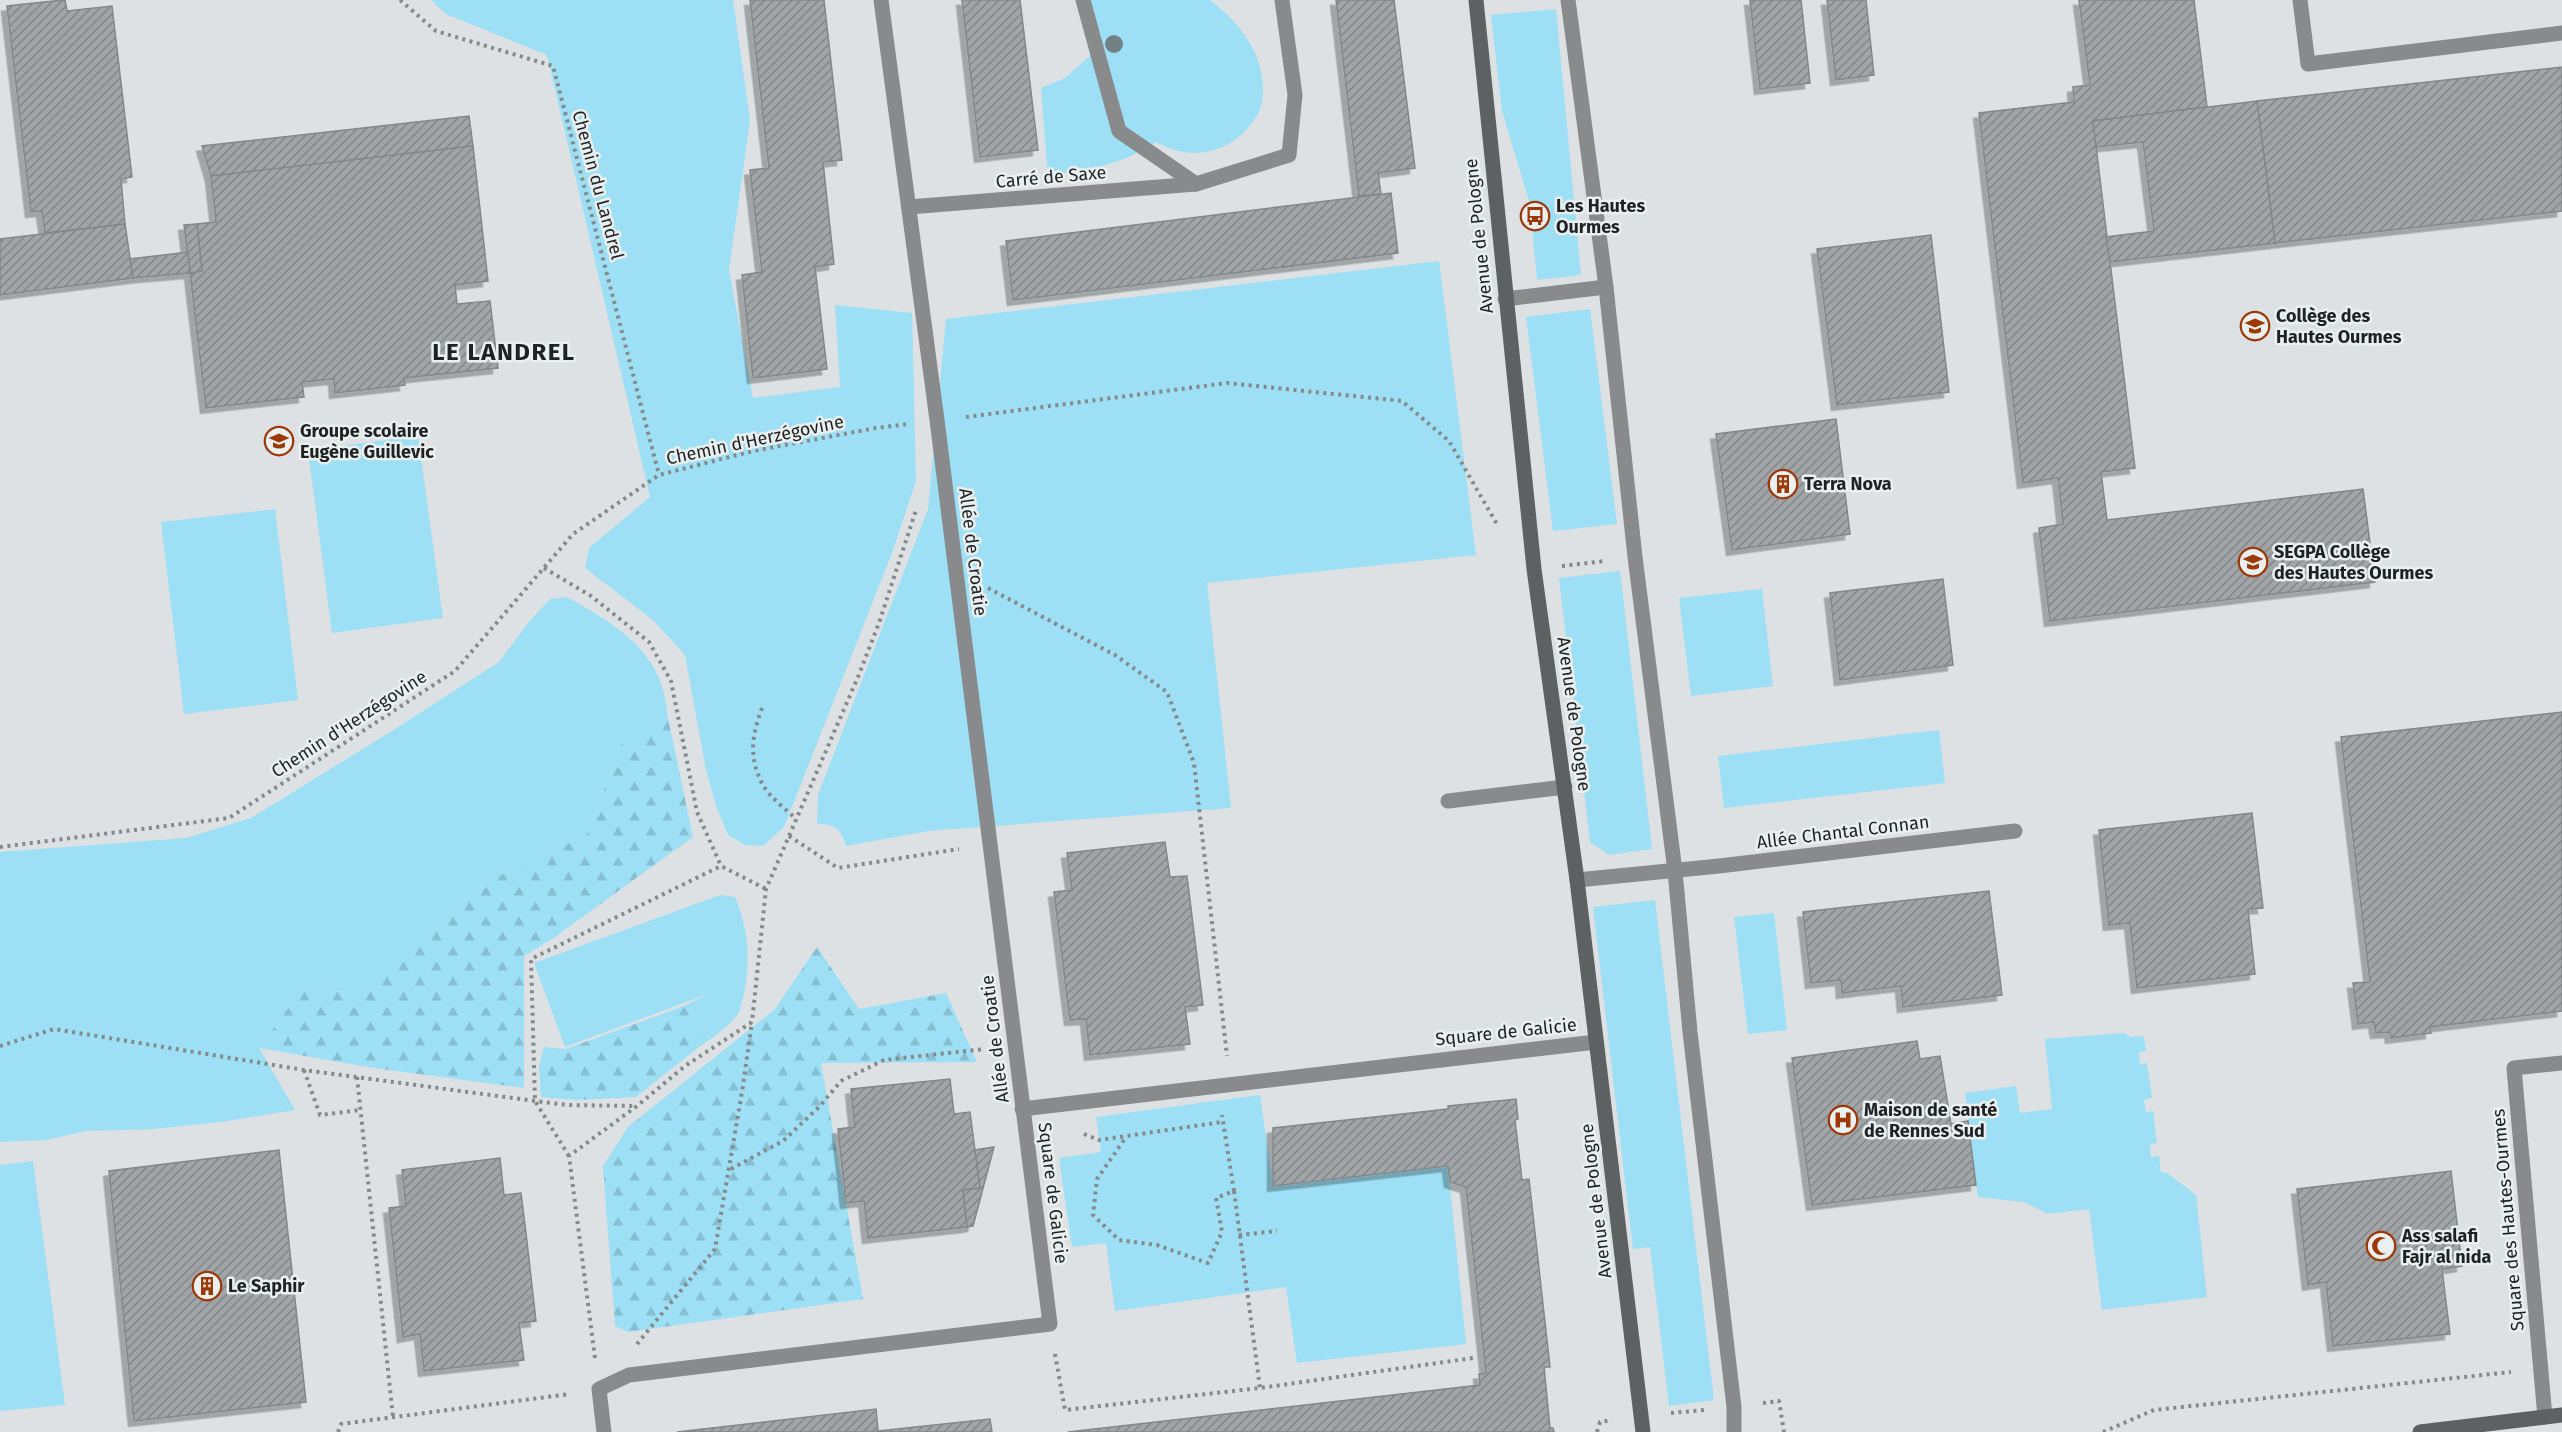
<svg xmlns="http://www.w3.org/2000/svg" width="2562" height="1432" font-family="'Fira Sans',sans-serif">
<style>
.green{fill:#9ddff5}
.forest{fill:url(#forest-firs)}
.building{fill:url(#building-hatch);stroke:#838788;stroke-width:1.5;filter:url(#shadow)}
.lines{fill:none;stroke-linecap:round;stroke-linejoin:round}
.path{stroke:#86898a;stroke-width:4;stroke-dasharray:3 4.5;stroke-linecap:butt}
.lane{stroke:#888a8b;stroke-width:15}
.street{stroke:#888a8b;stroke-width:15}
.secondary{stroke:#5e6162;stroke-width:15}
.tree{fill:#738085}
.labels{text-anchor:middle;stroke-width:5;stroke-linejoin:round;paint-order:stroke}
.street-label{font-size:18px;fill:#1f2122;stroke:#eaeff0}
.poi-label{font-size:18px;font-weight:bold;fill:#1f2122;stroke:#eaeff0;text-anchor:start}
.district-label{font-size:24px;font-weight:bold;letter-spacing:1.5px;fill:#1f2122;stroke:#eaeff0}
</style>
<defs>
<pattern id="forest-firs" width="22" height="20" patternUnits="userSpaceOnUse" patternTransform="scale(1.5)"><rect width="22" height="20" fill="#9ddff5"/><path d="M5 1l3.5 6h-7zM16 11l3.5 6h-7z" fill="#87bfd2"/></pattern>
<pattern id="building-hatch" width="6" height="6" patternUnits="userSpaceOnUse" patternTransform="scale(1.5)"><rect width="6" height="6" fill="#a1a5a7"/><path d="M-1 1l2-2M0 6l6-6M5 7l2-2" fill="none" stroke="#838688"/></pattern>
<filter id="shadow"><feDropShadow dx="-5.5" dy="5.5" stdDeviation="0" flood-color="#0004"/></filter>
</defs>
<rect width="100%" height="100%" fill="#dde1e3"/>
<g class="green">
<path d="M431,0h302l17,120 -21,150 24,128 87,-11 -5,-82 77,8 4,168 -24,72 -108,274 -21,19 -18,-1 -17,-10 -12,-29 -10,-36 -21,-115 -32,-35 -68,-52 4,-20 61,-51 -103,-442 -101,-41z"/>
<path d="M1088,0h122c29,22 54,53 53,92 0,18 -9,31 -22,43 -26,22 -56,23 -85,7 -37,24 -65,27 -108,34l-7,-88 24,-10 26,-23z"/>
<path d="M1556,9l25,266 -44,5 -7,-76 -28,-93 -11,-96z"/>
<path d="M1439,261l37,294 -269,28 24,225 -303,23 -82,15c-5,-18 -11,-22 -29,-22l1,-29 110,-286 18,-190z"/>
<path d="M1590,309l27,215 -64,7 -27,-214z"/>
<path d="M418,436l25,182 -111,15 -24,-183z"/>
<path d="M275,509l23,191 -114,14 -23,-192z"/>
<path d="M1620,571l32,278 -43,6 -19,-13 -31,-264z"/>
<path d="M1762,589l11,97 -82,10 -12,-98z"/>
<path d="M567,597c36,20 78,44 93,84 5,11 6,25 8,37l-47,26 -34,91 -99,46 -87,76 -51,35 -49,-1 -42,57 36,62 -74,12 -68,7 -67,2 -40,9 -46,2v-290l186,-14 65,-20 141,-87 107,-69 29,-39 22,-24z"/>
<path d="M1939,730l6,53 -221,25 -6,-52z"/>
<path d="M720,895l15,2c14,32 16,67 8,101 -2,5 -2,13 -6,17 -10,14 -26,23 -39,33l-3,-32 -11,-10 24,-12 -143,53 -31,-84z"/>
<path d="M1655,900l59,500 -45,6 -19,-159 -17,2 -40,-342z"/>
<path d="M1774,913l13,117 -39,4 -14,-117z"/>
<path d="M2124,1033l6,4 14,-1 2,15 -7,1 1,12 7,-1 5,35 -8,2 2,12 7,-1 4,32 -7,1 1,13 8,-1 2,16 6,1 29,22 11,102 -105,13 -13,-101 -41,5 -24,-12 -46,-5 -13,-104 51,-7 4,27 32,-4 -7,-70z"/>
<path d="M1260,1095l13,91 175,-20 18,178 -169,19 -11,-76 -171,24 -9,-68 -34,4 -13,-89 42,-6 -5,-35z"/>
<path d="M33,1161l32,244 -65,6v-246z"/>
</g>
<g class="forest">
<path d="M668,718l25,119 -141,102 -28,17v132l-150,-20 -115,-20 42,-57 49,1 51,-35 87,-76 99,-46 34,-91z"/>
<path d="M817,947l42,62 87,-16 31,69 -156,1 42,236 -235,33 -13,-6 -12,-160 25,-39 147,-118z"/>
<path d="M684,1006l11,10 3,32 -62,49 -60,3 -35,-3 -2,-30 5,-20 22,2z"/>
</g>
<g class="building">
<path d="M63,0h2l2,11 45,-5 20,171 -11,2 4,45 -80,9 -3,-22 -11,1 -24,-206z"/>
<path d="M750,0h74l18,160 -19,2 11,102 -19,3 12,102 -74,9 -11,-103 20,-3 -12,-102 19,-2z"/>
<path d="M962,0h58l18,150 -58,7z"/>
<path d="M1336,0h58l21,168 -37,5 3,21 -22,2z"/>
<path d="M1750,0h51l9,83 -50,6z"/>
<path d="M1827,0h39l8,75 -38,5z"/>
<path d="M2079,0h115l13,107 -114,14 42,347 -34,4 6,48 256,-31 12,93 -325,39 -11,-93 24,-4 -5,-46 -35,5 -44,-370 95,-11 -1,-15 17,-2z"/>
<path d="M2562,67v144l-287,32 -18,-142z"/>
<path d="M2257,101l18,142 -165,19 -4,-25 48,-6 -11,-89 -47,5 -3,-26z"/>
<path d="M469,116l4,30 -254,30h-8l-9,-30z"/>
<path d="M473,146l15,135 -33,4 2,19 33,-3 8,67 -94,10 1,7 -70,8 -1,-14 -32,3 2,15 -98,11 -16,-135 12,-2 -5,-47 19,-2 -5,-46z"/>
<path d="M1391,193l7,60 -385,47 -7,-59z"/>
<path d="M125,224l8,54 -133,17v-56z"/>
<path d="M197,224l5,47 -12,2 -6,-48z"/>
<path d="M1931,235l18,157 -112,13 -20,-156z"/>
<path d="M188,252l2,21 -57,5 -3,-19z"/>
<path d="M1836,419l14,115 -118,16 -16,-116z"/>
<path d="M1943,579l10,86 -113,15 -10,-87z"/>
<path d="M2562,712v299l-132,16 1,6 -40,5 -1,-6 -14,1 -2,-11 -16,2 -5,-41 17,-1 -29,-245z"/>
<path d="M2252,813l11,95 -15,1 7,65 -118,14 -7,-65 -21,2 -10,-95z"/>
<path d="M1165,842l5,35 17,-1 16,129 -18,2 5,37 -100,11 -4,-36 -16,1 -16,-128 18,-2 -5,-37z"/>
<path d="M1989,891l13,104 -99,12 -2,-21 -59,7 -1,-13 -30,3 -8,-71z"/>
<path d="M1917,1041l3,18 20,-3 11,68 17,-3 8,64 -164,20 -20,-147z"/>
<path d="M950,1079l4,35 16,-2 10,76 -17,2 4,37 -99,11 -4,-37 -18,2 -8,-74 17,-2 -4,-38z"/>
<path d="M1516,1099l2,20 -3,1 7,60 7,-1 21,188h-6l6,61h3l1,4h-486l412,-47 -1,-11 7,-1 -20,-186 -16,-5 -2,-16 -175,20v-58l175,-19v-3z"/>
<path d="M994,1147l-21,79 -6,1 -4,-37 17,-2 -5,-38z"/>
<path d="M279,1150l27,252 -172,19 -25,-250z"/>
<path d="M500,1158l4,37 17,-2 5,40 10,88 -17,2 5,37 -100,11 -4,-37 -17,3 -14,-129 17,-2 -4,-36z"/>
<path d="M2451,1171l11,95 -20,3 8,65 -117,12 -7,-64 -18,3 -11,-96z"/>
<path d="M876,1409l2,22 112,-12 2,13h-315z"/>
</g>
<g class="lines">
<g class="path">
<path d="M400,0l36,31 117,35 106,409"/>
<path d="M966,417l261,-34 175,18 47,40 49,85"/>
<path d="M1562,566l43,-5"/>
<path d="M544,568l47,28 58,46 22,39 26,131 24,54"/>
<path d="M988,588l127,67 52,37 27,71 33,293"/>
<path d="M762,708c-10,27 -14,50 1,77 7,13 23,24 33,34"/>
<path d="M789,836l49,32 121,-19"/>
<path d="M0,847l229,-29 226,-147 118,-137 86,-59 94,-24 123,-23 32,-4"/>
<path d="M0,1046l54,-17 250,41 231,31 32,4 69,1"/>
<path d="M304,1070l16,45 40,-5"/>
<path d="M357,1077l36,340"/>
<path d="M1084,1134l15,6 123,-18"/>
<path d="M1124,1140l-27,39 -4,36 26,25 38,5 51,18 14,-31 -6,-34 18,-7 -12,-76"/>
<path d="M569,1156l-34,-55 -4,-142 190,-93 45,23"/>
<path d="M731,1169l52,-28 37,-35 21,-25 43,-21 101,-11"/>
<path d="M1234,1191l26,197"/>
<path d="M1239,1235l38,-4"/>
<path d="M637,1344l78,-95 27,-157 10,-70"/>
<path d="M1055,1354l10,56 195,-22 213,-30"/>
<path d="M595,1358l-26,-202 68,-50 48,-40 67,-44 14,-133 92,-212 21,-54 37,-113"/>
<path d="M1763,1403l16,-2 5,31"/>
<path d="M1671,1413l34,-3"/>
<path d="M338,1432l3,-8 229,-30"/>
<path d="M1597,1432l3,-10 12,-2"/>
<path d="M2103,1432l51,-22 357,-38"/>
</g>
<g class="lane">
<path d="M2300,0l8,64 254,-31"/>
<path d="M1505,299l101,-12 29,270 40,314"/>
<path d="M1448,801l117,-14"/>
<path d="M1577,880l142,-14 296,-35"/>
</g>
<g class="street">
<path d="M1083,0l36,131 77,53"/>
<path d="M1568,0l38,287"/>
<path d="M909,207l287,-23 93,-29 6,-60 -13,-95"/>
<path d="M1675,871l15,161 44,375v25"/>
<path d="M1022,1109l574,-67"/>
<path d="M2545,1417l-31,-349 48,-5"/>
<path d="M604,1432l-5,-43 30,-14 421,-51 -113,-904 -56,-420"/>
</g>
<g class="secondary">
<path d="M1476,0l58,569 43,311 66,552"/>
<path d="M2420,1432l142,-17"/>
</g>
</g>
<circle class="tree" cx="1114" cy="44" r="9"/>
<defs>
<g id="bus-ring" transform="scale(1.5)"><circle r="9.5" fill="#eaeff0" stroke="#9d3807" stroke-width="1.5"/><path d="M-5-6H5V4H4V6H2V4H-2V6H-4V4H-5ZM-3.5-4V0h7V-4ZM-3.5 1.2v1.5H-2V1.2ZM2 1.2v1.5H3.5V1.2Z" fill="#9d3807"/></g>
<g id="school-ring" transform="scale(1.5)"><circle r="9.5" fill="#eaeff0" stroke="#9d3807" stroke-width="1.5"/><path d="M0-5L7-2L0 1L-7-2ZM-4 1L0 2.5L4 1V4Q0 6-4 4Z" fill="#9d3807"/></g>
<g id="building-ring" transform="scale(1.5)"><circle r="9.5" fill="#eaeff0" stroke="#9d3807" stroke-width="1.5"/><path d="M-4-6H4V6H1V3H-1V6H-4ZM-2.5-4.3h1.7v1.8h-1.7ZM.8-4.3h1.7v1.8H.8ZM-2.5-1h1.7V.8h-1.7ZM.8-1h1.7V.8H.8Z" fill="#9d3807"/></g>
<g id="hospital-ring" transform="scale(1.5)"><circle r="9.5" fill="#eaeff0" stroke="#9d3807" stroke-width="1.5"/><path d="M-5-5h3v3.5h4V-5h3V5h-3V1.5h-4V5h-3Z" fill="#9d3807"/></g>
<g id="mosque-ring" transform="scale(1.5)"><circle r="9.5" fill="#eaeff0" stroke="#9d3807" stroke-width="1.5"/><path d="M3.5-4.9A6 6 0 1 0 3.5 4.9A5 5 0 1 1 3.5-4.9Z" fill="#9d3807"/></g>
</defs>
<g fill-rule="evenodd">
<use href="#bus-ring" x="1535" y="216"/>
<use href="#school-ring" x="2255" y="326"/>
<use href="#school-ring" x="279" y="441"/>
<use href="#building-ring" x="1783" y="484"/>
<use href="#school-ring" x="2253" y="562"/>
<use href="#hospital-ring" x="1843" y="1120"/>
<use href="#mosque-ring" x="2381" y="1246"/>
<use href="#building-ring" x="207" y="1286"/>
</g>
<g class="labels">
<g class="street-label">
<text transform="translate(1051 177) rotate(-5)" y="6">Carré de Saxe</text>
<text transform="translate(598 185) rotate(75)" y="6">Chemin du Landrel</text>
<text transform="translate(1479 236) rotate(-96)" y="6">Avenue de Pologne</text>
<text transform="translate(755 440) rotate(-12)" y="6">Chemin d'Herzégovine</text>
<text transform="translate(973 552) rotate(83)" y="6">Allée de Croatie</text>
<text transform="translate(1574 714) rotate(82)" y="6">Avenue de Pologne</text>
<text transform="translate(349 724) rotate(-33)" y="6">Chemin d'Herzégovine</text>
<text transform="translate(1843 832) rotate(-7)" y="6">Allée Chantal Connan</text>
<text transform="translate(1506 1032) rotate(-6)" y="6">Square de Galicie</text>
<text transform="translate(995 1039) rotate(-97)" y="6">Allée de Croatie</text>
<text transform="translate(1053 1193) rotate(83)" y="6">Square de Galicie</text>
<text transform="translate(1596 1201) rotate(-97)" y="6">Avenue de Pologne</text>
<text transform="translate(2508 1220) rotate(-95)" y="6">Square des Hautes-Ourmes</text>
</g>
<g class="poi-label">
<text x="1556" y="212">Les Hautes<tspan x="1556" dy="21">Ourmes</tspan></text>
<text x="2276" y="322">Collège des<tspan x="2276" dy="21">Hautes Ourmes</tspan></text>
<text x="300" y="437">Groupe scolaire<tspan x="300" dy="21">Eugène Guillevic</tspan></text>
<text x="1804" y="490">Terra Nova</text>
<text x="2274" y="558">SEGPA Collège<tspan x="2274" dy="21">des Hautes Ourmes</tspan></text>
<text x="1864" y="1116">Maison de santé<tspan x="1864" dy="21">de Rennes Sud</tspan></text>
<text x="2402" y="1242">Ass salafi<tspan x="2402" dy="21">Fajr al nida</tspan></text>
<text x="228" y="1292">Le Saphir</text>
</g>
<g class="district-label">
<text x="504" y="360">LE LANDREL</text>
</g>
</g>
</svg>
